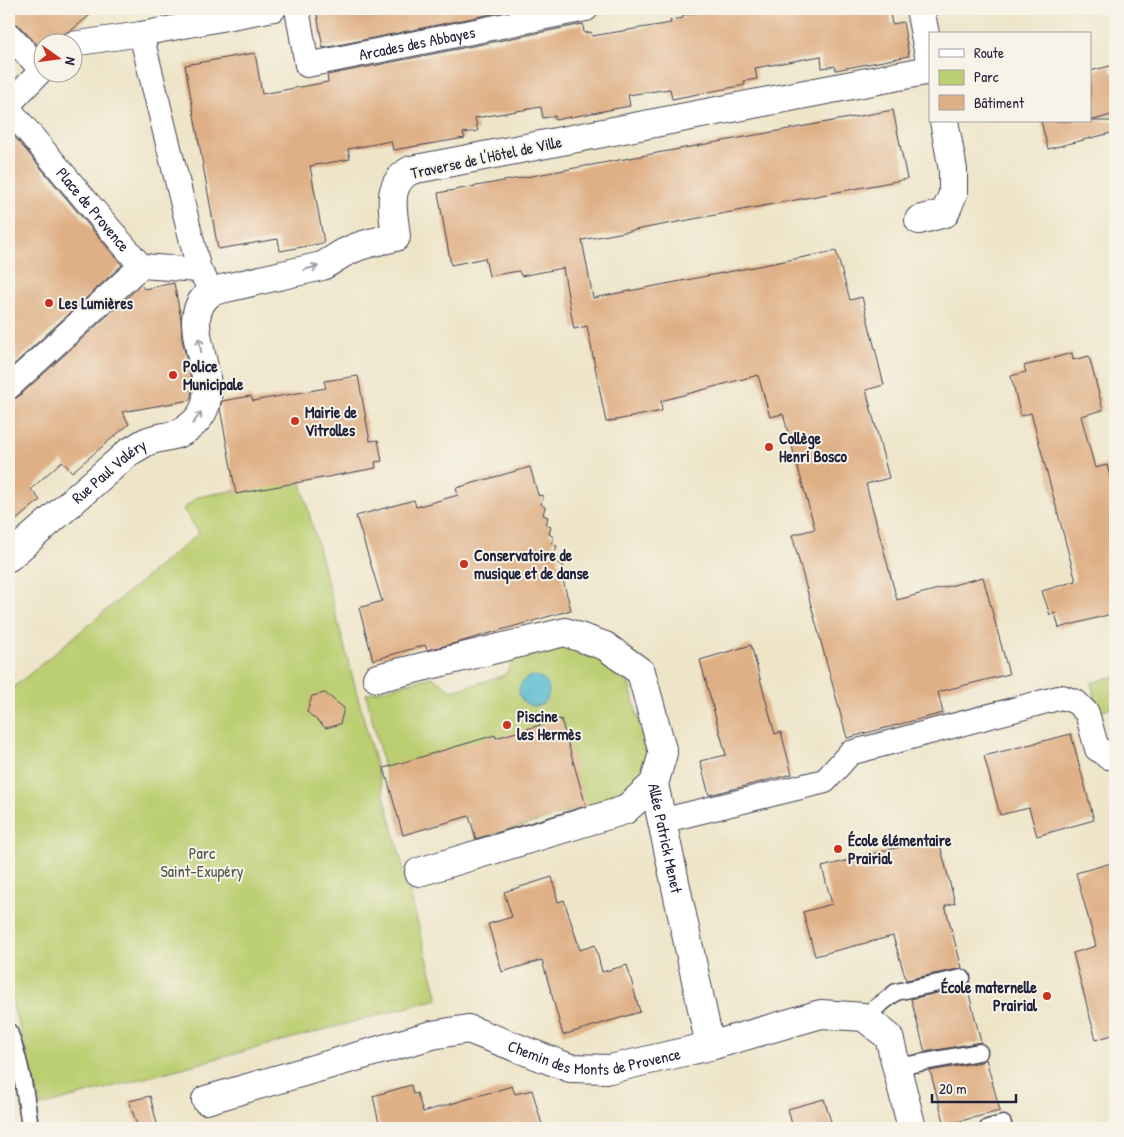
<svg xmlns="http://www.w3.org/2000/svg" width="1124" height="1137" font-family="'Patrick Hand',sans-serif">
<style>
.green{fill:#bbce71;stroke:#6e7856}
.water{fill:#50b7cf;stroke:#396c85}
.building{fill:#dfb086}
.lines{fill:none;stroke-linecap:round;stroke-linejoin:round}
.service-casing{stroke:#413f50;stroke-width:19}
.pedestrian-casing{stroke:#413f50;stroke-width:26}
.minor-casing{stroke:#413f50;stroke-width:30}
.service{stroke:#fff;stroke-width:16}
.pedestrian{stroke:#fff;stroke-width:24}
.minor{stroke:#fff;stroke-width:28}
.oneway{stroke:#9c9ca7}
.poi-dot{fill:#c8321e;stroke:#f7f3e8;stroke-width:2}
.labels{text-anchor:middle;stroke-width:4;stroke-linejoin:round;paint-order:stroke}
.street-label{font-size:16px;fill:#22223b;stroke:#f7f3e8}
.poi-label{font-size:16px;font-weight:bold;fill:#22223b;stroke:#f7f3e8;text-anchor:start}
.park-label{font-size:16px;fill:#50564b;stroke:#f7f3e8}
</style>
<rect width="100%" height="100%" fill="#f7f3e8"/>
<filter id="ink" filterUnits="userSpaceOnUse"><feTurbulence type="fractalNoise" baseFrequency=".02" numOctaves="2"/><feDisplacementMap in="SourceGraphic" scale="10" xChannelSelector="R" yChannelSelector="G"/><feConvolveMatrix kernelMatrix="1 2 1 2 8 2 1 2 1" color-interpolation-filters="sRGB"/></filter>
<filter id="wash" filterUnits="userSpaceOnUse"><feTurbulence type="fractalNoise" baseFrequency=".0096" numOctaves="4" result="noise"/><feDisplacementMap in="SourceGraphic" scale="20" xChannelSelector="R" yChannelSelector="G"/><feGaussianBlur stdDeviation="1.12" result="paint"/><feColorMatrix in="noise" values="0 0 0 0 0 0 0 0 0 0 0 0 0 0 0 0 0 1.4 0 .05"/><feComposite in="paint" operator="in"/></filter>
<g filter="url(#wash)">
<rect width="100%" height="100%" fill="#eee5c9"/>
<g class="green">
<path d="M300,479l138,520 -397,107 -32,-115v-300l190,-158 -16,-24 14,-12z"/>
<path d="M560,647l23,3 17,6 29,28 19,72 -8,25 -18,13 -36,13 -110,33 -7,-24 -66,19 -19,-67 -18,-74 66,-17 21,14 52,-16 9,-16z"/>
<path d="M1115,676v31l-16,5 -8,-29z"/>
</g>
<circle class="water" cx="534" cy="691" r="15"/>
<g id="blocks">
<g class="building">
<path d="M9,9h88l-25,21 -9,4 -6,8h-16l-3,3 -19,-19 -6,-4h-4z"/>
<path d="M316,9h201l-194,39z"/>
<path d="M717,9h172l3,15 11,-2 6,34 -73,14 -1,-4 -13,2 -1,-12 -66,12 2,11 -13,2 1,4 -73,14 -2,-10 -42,6 2,11 -75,14v-4l-12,2 -2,-11 -66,11 3,13 -15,2 2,5 -72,12 -2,-9 -43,8 2,10 -40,7 14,77 -44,8 -2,-12 -60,10 -33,-184 70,-12 7,41 66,-12 -1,-7 256,-51 1,9 7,-1 1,4 79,-13 -1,-3 13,-2v-3z"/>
<path d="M1110,66l1,7 4,-1v42l-25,7v-50z"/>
<path d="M893,110l14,69 -325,61 11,58 243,-47 14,49 12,-3 22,88 -18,5 23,88 -23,6 31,116 86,-23 26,97 -71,18 5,21 -96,25 -55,-203 23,-6 -32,-115 -13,3 -12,-42 -97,26 1,10 -56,11 -19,-96 -13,3 -11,-61 -42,8 -2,-5 -30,5 -4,-18 -34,7 -13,-72z"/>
<path d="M1041,121h74v11l-67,17z"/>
<path d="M9,130l113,135 -113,104z"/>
<path d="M174,283l7,36 1,20 8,36 2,15 -2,10 -68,12 7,12 -57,48 -10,-11 -31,28 9,11 -31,26v-126l9,-3 123,-112 3,4z"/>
<path d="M1072,353l1,7 16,-4 14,54 -22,6 14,52 12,-3 8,31v117l-56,15 -4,-15 -5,2 -8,-24 34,-10 -45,-168 -10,3 -10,-40 15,-4 -2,-6z"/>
<path d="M358,376l12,65 8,-1 4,21 -7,1 1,6 -140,26 -16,-86 2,-7 29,-5 2,5 73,-13 -2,-7z"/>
<path d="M530,467l8,28 5,1 -2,8 4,3 -2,8 5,2 -2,8 5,2 -2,7 5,3 -2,7 5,2 -3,8 4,2 -1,7 7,3 -3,7 10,37 -115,33 -29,7 -2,-5 -52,15 -14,-52 23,-7 -26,-85 58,-16 2,7 42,-12 -2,-7z"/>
<path d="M751,645l24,89 6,-2 11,42 -83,21 -9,-34 26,-6 -26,-95z"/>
<path d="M325,693l19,15 -4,16 -14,4 -19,-16 5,-16z"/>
<path d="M561,719l25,87 -110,33 -7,-23 -66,19 -19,-67 111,-33 1,3z"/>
<path d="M1071,734l23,86 -57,16 -8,-28 -29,7 -16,-59z"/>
<path d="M938,837l17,66 -10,3 17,62 -56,12 -13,-44 -78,20 -12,-44 29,-8 -10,-37z"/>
<path d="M1115,862v172l-19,6 -23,-87 23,-7 -20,-73z"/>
<path d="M552,877l6,25 6,-2 16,50 15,-5 7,27 25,-7 13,47 -77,23 -21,-75 -40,12 -14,-48 24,-7 -8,-25z"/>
<path d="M967,986l14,56 -56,10 -14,-53z"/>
<path d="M986,1059l14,52 -55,14 -15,-54 51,-9z"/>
<path d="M411,1085l2,9 4,-1 6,19 89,-26 3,8 17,-4 11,38h-163l-7,-32z"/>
<path d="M150,1096l8,32h-20l-9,-27z"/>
<path d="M824,1099l9,29h-40l-5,-19z"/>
</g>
</g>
</g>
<g filter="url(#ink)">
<use href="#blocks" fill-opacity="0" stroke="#413f50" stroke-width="1"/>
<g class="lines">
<g class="service-casing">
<g id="service">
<path d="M864,1017l32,-25 66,-14"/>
<path d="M9,1032c12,31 17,63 21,96"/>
<path d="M897,1067l82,-15"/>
<path d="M988,1128l15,-4"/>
</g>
</g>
<g class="pedestrian-casing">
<g id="pedestrian">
<path id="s1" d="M297,9l10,56 279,-56"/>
<path d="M9,35l33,35"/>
<path d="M72,44l69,-10"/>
<path d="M9,104l33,-34"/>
<path id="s2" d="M9,109l132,157 58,4 7,11"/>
<path d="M199,270l-58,-236 133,-25"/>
<path d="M9,387l132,-121"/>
<path d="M661,821l164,-40 25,-28 212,-56 14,5 11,11 10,36 11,6"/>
</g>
</g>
<g class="minor-casing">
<g id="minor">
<path d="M920,9l10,51"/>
<path d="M919,220l26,-7 8,-19v-24l-9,-49"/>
<path id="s3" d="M9,557l120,-105c6,-3 11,-7 17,-10 20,-8 30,-2 49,-20 38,-36 -28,-102 18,-131l109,-25c10,-5 18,-12 28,-16 14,-7 30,-9 46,-13 -2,-25 -12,-52 15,-67l519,-100"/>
<path id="s4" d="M377,678l188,-46 40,14 36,26 22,81 -9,31 56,262"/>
<path d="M1108,755l7,-2"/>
<path d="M419,872l206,-62 29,-26"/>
<path id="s5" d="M206,1100l226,-65 36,-6 102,39 40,1 100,-23 111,-32 43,3 25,20 23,91"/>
</g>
</g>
<use href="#service" class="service"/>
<use href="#pedestrian" class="pedestrian"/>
<use href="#minor" class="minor"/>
</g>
<defs><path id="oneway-shaft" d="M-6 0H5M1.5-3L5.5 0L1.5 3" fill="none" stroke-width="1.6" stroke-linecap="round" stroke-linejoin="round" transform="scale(1.25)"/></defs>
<g class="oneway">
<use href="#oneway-shaft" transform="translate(311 268) rotate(-13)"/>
<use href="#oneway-shaft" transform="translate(200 345) rotate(-100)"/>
<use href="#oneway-shaft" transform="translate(197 418) rotate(-53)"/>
</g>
</g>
<g class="poi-dot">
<circle cx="49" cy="303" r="5"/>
<circle cx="173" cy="375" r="5"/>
<circle cx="295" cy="421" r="5"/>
<circle cx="769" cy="447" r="5"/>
<circle cx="464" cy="564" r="5"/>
<circle cx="507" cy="725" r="5"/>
<circle cx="838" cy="849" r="5"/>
<circle cx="1047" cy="996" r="5"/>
</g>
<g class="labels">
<g class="street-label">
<text dy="6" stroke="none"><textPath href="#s1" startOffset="169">Arcades des Abbayes</textPath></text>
<text transform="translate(486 157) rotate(-12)" y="6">Traverse de l'Hôtel de Ville</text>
<text dy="6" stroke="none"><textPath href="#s2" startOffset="131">Place de Provence</textPath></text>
<text dy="6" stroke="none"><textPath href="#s3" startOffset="132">Rue Paul Valéry</textPath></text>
<text dy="6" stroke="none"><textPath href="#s4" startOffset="452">Allée Patrick Menet</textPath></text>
<text dy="6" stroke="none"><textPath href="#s5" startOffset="404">Chemin des Monts de Provence</textPath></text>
</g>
<g class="poi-label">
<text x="59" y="309">Les Lumières</text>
<text x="183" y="372">Police<tspan x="183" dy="18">Municipale</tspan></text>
<text x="305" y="418">Mairie de<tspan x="305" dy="18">Vitrolles</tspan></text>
<text x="779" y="444">Collège<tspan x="779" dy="18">Henri Bosco</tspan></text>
<text x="474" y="561">Conservatoire de<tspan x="474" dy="18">musique et de danse</tspan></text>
<text x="517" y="722">Piscine<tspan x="517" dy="18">les Hermès</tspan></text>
<text x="848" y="846">École élémentaire<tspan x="848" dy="18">Prairial</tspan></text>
<text x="1037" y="993" text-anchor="end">École maternelle<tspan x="1037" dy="18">Prairial</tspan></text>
</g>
<g class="park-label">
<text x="202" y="859">Parc<tspan x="202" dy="18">Saint-Exupéry</tspan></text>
</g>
</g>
<rect width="1124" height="1137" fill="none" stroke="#f7f3e8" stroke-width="30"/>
<rect x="929" y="32" width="162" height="90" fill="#f7f3e8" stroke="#a29fa3"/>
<rect x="939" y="49" width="25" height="8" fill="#ffffff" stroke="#a29fa3"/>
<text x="974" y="58" font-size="15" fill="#22223b">Route</text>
<rect x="939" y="70" width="25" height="15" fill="#bbce71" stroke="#a29fa3"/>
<text x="974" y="82" font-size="15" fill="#22223b">Parc</text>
<rect x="939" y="95" width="25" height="15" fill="#dfb086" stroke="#a29fa3"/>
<text x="974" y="108" font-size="15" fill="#22223b">Bâtiment</text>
<g transform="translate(58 58) rotate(104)"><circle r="24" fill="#f7f3e8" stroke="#a29fa3"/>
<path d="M0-4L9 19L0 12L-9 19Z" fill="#c8321e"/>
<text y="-8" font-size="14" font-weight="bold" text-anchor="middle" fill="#22223b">N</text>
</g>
<path d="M932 1094v8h84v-8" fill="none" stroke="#22223b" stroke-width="2.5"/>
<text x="939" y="1094" font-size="15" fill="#22223b" stroke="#f7f3e8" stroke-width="4" paint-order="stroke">20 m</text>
</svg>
